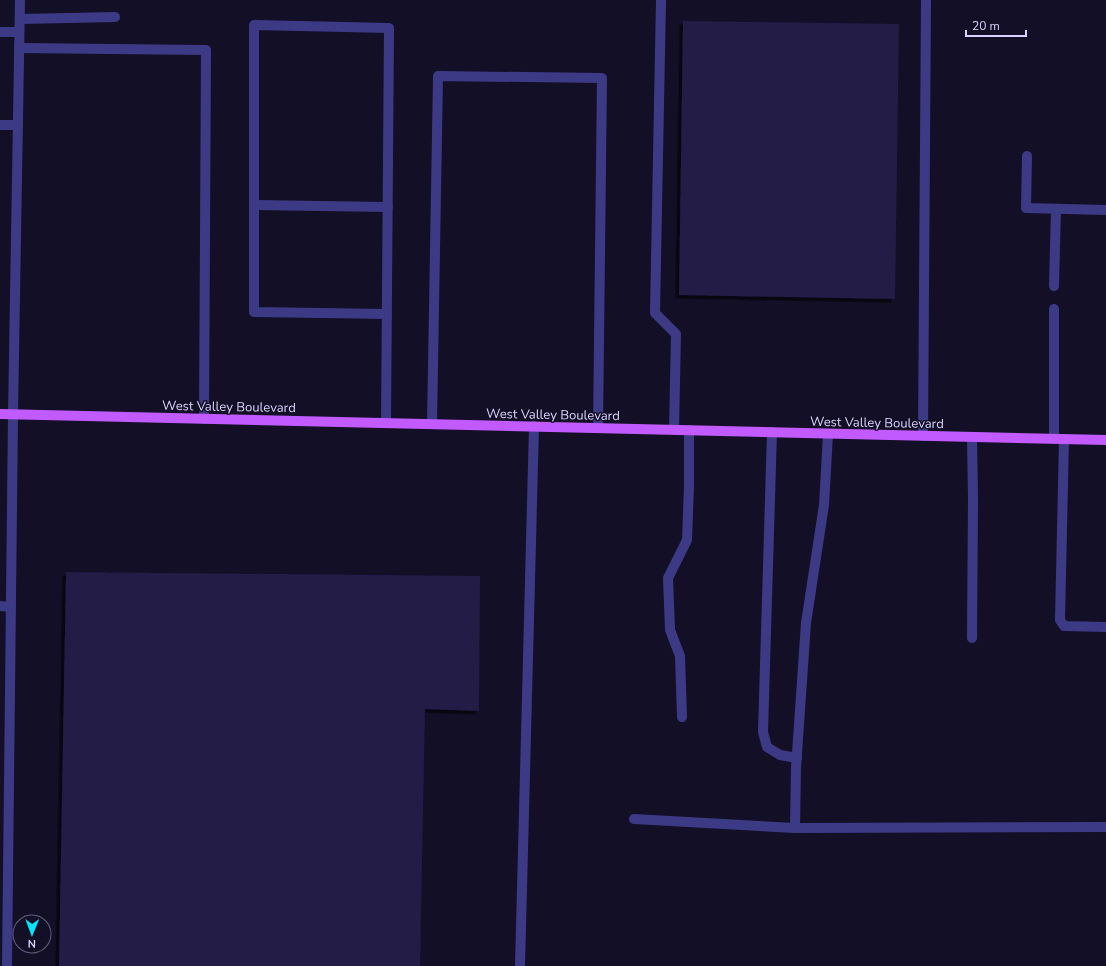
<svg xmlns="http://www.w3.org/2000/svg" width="1106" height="966" font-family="'Nunito Sans',sans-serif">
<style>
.building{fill:#241b47;filter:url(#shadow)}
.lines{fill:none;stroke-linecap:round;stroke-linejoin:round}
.service{stroke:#3d3a85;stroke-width:10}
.minor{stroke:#3d3a85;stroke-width:10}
.tertiary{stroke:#3d3a85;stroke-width:10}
.primary{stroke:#c25bff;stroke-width:10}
.labels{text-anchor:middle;stroke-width:3;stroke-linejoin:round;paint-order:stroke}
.street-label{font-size:13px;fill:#d9d4ff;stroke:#130f26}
</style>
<defs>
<filter id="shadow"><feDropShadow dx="-3.5" dy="3.5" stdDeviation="0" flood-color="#0009"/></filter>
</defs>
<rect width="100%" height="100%" fill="#130f26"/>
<g class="building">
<path d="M683,21l216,3 -4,275 -216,-4z"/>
<path d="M66,572l414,4 -1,135 -54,-2 -5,257h-361z"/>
</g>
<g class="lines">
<g class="service">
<path d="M661,0l-6,313 21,21 -2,96"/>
<path d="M20,19l95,-2"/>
<path d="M0,32h19"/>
<path d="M19,48l187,2 -2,369"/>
<path d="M0,125h18"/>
<path d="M1027,156l-1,52 80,2"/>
<path d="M254,205l134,2"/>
<path d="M1054,286l2,-77"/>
<path d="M386,423c1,-132 2,-263 3,-395l-135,-3v287l133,2"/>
<path d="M432,424l6,-348 164,2 -4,350"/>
<path d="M772,432l-9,300 4,15 13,8 17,3"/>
<path d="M923,436l3,-436"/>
<path d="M972,437l1,62 -1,139"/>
<path d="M1054,439v-130"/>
<path d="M1064,439l-4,181 4,6 42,1"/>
<path d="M0,606l11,1"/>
<path d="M682,717l-2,-61 -10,-26 -2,-52 19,-38 2,-54v-56"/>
<path d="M634,819l161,9 1,-60 10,-145 18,-118 4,-71"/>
<path d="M795,828l311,-1"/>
<path d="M520,966l14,-540"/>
</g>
<path class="minor" d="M13,414l7,-414"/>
<path class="tertiary" d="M7,966l6,-552"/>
<path class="primary" d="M0,414l1106,26"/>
</g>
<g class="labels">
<g class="street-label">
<text transform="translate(229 406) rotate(1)" y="5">West Valley Boulevard</text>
<text transform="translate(553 414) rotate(1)" y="5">West Valley Boulevard</text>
<text transform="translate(877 422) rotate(1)" y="5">West Valley Boulevard</text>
</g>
</g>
<g transform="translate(32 934) rotate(181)"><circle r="19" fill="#130f26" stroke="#625e7d"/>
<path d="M0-3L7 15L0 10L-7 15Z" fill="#00e5ff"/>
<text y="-6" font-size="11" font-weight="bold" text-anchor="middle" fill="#d9d4ff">N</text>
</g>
<path d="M966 30v6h60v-6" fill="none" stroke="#d9d4ff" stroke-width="2"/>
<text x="972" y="30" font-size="12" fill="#d9d4ff" stroke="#130f26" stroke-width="3" paint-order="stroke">20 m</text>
</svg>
